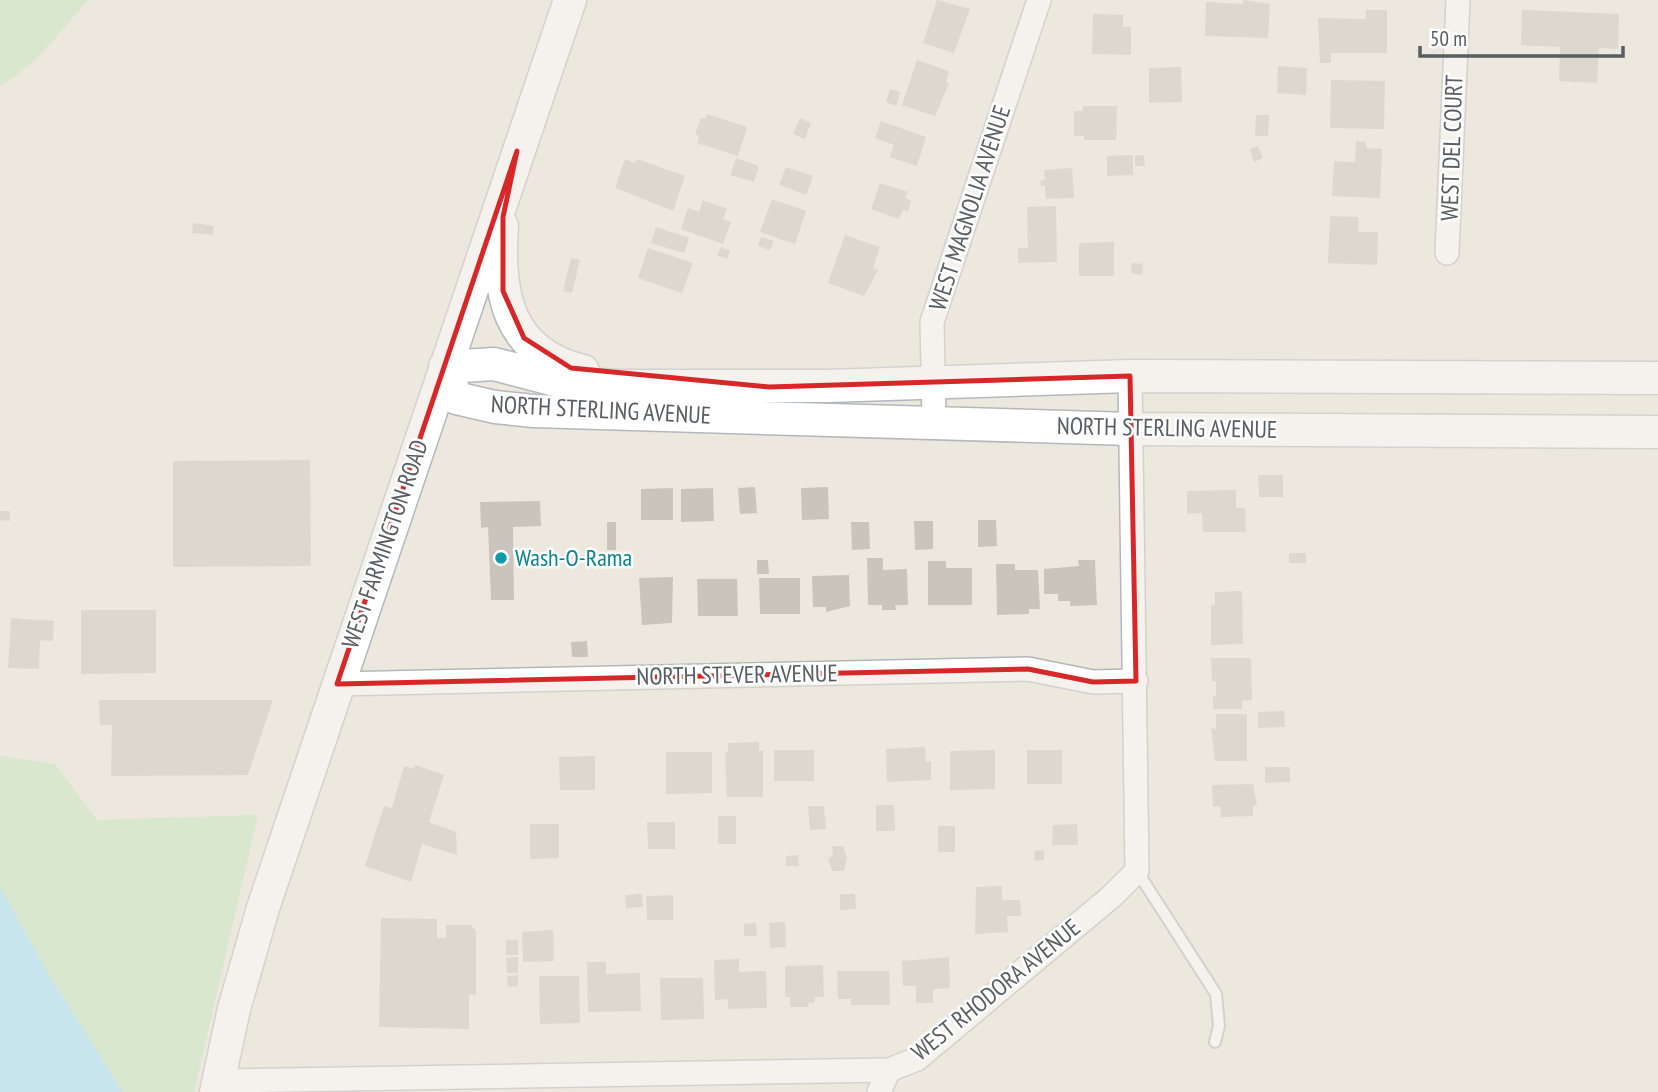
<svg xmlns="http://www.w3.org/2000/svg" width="1658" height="1092" font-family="'PT Sans Narrow',sans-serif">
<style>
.green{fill:#bee7b8}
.water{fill:#9ce1ff}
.building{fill:#c9c5bd}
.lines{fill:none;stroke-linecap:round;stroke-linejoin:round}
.service-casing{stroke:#b2b7bb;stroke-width:14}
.minor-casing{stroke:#b2b7bb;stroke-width:26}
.secondary-casing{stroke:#b2b8bd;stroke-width:35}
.service{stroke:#fff;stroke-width:10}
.minor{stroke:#fff;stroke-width:23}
.secondary{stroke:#fff;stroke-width:32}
.marked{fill:none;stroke:#d62828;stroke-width:5;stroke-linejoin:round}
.culture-dot{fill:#0f9aa8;stroke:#fff;stroke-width:2.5}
.labels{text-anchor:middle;stroke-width:5;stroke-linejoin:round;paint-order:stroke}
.street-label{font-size:24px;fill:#585d61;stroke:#fff}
.culture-label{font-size:24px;fill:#0d838f;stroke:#fff;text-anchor:start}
</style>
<rect width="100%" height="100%" fill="#ede8de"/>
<g class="green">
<path d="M0,0h88c-26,30 -53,66 -88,86z"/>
<path d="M0,756l55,8 42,56 161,-5 -64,277h-194z"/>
</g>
<path class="water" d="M0,887l49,88 74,117h-123z"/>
<g class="building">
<path d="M937,0l33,9 -16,44 -31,-10z"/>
<path d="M1243,0l27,4 -2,34 -63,-2 1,-34 37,2z"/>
<path d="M1366,10h21v43h-56v10h-11l-2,-45 48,1z"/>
<path d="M1522,10l97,4 -1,35 -19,-1 -2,35 -38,-2 1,-34 -39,-2z"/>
<path d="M1093,14l30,1v12h8v28l-39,-1z"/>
<path d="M917,60l32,11 -3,12h3l-14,33 -33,-11z"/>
<path d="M1278,66l29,2 -1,27 -29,-2z"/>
<path d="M1181,67l1,35 -33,1v-35z"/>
<path d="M1331,80l54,1 -1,48 -54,-1z"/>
<path d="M890,89l10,3 -4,14 -10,-4z"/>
<path d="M1083,106h34l-1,34h-32v-4h-10v-25h9z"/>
<path d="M707,114l40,13 -9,29 -41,-13 2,-7 -4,-1 6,-17 4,1z"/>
<path d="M1256,115h13l-1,21h-13z"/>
<path d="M800,118l11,5 -6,16 -12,-5z"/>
<path d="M881,121l45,16 -9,29 -27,-9 4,-12 -19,-7z"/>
<path d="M1356,141l10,1v6l16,1 -2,49 -48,-2 2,-35 21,1z"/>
<path d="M1258,146l5,12 -9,4 -4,-13z"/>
<path d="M1133,155v20l-26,1v-20z"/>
<path d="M1144,155l1,11h-10v-10z"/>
<path d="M736,158l23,8 -5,16 -24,-7z"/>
<path d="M625,159l10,4 2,-4 48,17 -12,35 -58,-23z"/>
<path d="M786,167l27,9 -7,19 -27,-10z"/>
<path d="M1072,168l2,30 -28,1 -1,-13h-4l-1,-5 5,-1 -1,-10z"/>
<path d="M880,183l28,9 -3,6 6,3 -3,11 -5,-2 -4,9 -28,-10z"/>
<path d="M772,199l34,12 -11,33 -35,-12z"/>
<path d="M703,200l24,9 -4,10 8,3 -8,22 -42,-15 7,-21 11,4z"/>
<path d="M1056,206l1,56 -39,1v-15h10l-1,-41z"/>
<path d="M1330,216l29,1 -1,15h20l-1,33 -49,-2z"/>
<path d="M193,223l21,3 -1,9 -21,-2z"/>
<path d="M656,227l33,11 -5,15 -33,-10z"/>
<path d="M845,235l35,12 -7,21 5,2 -14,26 -36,-13z"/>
<path d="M761,237l13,4 -4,9 -12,-4z"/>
<path d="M1114,242v34h-35v-33z"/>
<path d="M721,247l9,4 -3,8 -10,-4z"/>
<path d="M648,248l45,15 -11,30 -44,-15z"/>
<path d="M571,258l9,2 -8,33 -9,-2z"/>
<path d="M1132,263l11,1 -1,11 -11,-2z"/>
<path d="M310,460l1,106 -138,1v-106z"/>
<path d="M1258,475h25v22h-24z"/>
<path d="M755,487l2,26 -17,1 -2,-26z"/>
<path d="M828,487l1,32 -27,1 -1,-32z"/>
<path d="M673,488v32h-32v-31z"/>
<path d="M713,488l1,33 -33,1v-33z"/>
<path d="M1236,490v18h9l1,24h-43l-1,-19 -15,1v-23z"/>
<path d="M540,501l1,25 -28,1 1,73h-23l-3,-73 -7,1 -1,-26z"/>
<path d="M0,511h10v10l-10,-1z"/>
<path d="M978,520h18l1,26 -19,1z"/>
<path d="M914,521h19v28l-18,1z"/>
<rect x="607" y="522" width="9" height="28"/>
<path d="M851,522h18l1,27 -18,1z"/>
<rect x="1289" y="553" width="17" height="10"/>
<path d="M867,558h16v12l24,-1 1,36h-13l1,5h-14v-5h-14z"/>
<path d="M757,560h11l1,14h-12z"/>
<path d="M1078,560h17l2,45 -27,1v-5h-12v-7h-14v-25l35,-3z"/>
<path d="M928,561h18v7h26v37h-44z"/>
<path d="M996,564h19v6h23l2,39h-11v5l-32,1z"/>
<path d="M849,575l1,31 -24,6v-5h-13l-1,-31z"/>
<path d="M673,577l-1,46 -30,2 -3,-47z"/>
<path d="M759,578h41v36h-40z"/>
<path d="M697,579h40l1,37h-40z"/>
<path d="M1242,591l1,53 -32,1v-40h4v-13z"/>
<path d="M81,610h75v63l-75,1z"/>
<path d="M11,618l43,3 -1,20 -13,-1 -1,29 -31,-1z"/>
<path d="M587,641l1,16h-16l-1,-15z"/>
<path d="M1211,658h40l1,42 -10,1v8h-29v-13l3,1v-16h-4z"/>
<path d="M99,700h174l-25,75 -137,1 1,-51h-12z"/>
<path d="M1284,711l1,16 -27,1v-16z"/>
<path d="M1216,714h31v47h-32l-4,-33 5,1z"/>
<path d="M759,742v9h4v46h-36l-2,-44 3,-1v-9z"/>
<path d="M925,747l1,15 5,-1v19l-44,2 -1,-33z"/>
<rect x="774" y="750" width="40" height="31"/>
<path d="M995,750v39l-45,1v-39z"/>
<rect x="1027" y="750" width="35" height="34"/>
<path d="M666,752h46v41l-46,1z"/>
<path d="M595,756v34h-35l-1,-33z"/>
<path d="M415,765l29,10 -15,47 27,10 1,23 -35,-11 -11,38 -46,-16 19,-60 8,2 12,-42 10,3z"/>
<path d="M1265,767h25v15l-25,1z"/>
<path d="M1253,784l4,21h-4v11l-32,1 -1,-11 -7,1 -1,-22z"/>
<path d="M876,805h18l1,26h-19z"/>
<path d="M808,806h16l2,23 -16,1z"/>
<rect x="718" y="816" width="18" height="28"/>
<path d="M647,822h28v27h-27z"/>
<path d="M530,824h29v34l-29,1z"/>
<path d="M1077,824l1,21h-26l1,-20z"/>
<rect x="938" y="826" width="17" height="26"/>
<path d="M832,846h11l4,12 -3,13h-12l-4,-12 5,-4z"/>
<path d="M1044,850v10l-9,1 -1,-10z"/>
<path d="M798,855l1,11h-13v-10z"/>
<path d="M1002,886v14h18l1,16h-14l1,16 -33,2 1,-47z"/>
<path d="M642,894l1,13 -17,1 -1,-13z"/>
<path d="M840,894h15l1,15 -16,1z"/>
<path d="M673,895v25h-26l-1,-24z"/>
<path d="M381,918l56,1v19h9v-13h25l5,6v64h-7v34l-90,-2z"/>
<path d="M785,922l1,25 -16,1 -1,-25z"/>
<path d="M756,923l1,13h-13v-12z"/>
<path d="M553,930l1,31 -31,1 -1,-30z"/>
<rect x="506" y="940" width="12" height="15"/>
<path d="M518,957v16h-11l-1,-15z"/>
<path d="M949,957l1,31 -17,1v14h-17v-17h-13l-1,-25z"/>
<path d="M739,959v13l27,-1 1,37 -39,1v-10l-13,1 -1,-40z"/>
<path d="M587,962h19v12l34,-1 1,38 -53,1z"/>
<path d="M823,965l1,32h-9l-1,6 -6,-1 1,5h-19v-10h-5v-31z"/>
<path d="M837,971h52l1,34h-39v-6h-13z"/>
<path d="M518,975v11l-10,1 -1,-11z"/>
<path d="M539,976h40l1,47 -40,1z"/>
<path d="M660,978h43l1,41 -43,1z"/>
</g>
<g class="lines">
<g class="service-casing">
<path id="service" d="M1137,871l79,123 3,32 -4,16"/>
</g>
<g class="minor-casing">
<g id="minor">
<path d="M1447,253l11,-253"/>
<path d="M934,421l-2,-99 107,-322"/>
<path d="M337,684l691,-15 65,13 43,-1"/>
<path d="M218,1081l671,-11 28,-11 195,-163 25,-25 -7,-495"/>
<path d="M879,1092l10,-22"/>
</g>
</g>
<g class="secondary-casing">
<g id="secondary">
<path d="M502,226c-5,67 5,127 81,145"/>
<path d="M445,367l11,31 39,9 39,4 596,18 528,3"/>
<path d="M445,367l49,-3 73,19 51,3h210l302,-10 528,2"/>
<path d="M216,1092l18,-83 29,-101 307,-908"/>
</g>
</g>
<use href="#service" class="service"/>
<use href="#minor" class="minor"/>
<use href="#secondary" class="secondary"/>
</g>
<path d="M0 0H1658V1092H0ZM517,151l-14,66v74l21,47 47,30 198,19 361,-11 6,305 -43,1 -65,-13 -691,15z" fill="#ede8de" fill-opacity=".55" fill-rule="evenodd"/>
<path class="marked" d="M517,151l-14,66v74l21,47 47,30 198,19 361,-11 6,305 -43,1 -65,-13 -691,15z"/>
<circle class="culture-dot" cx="501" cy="558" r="7"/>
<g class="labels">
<g class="street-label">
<text transform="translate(1452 148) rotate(-88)" y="8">WEST DEL COURT</text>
<text transform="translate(970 208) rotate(-72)" y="8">WEST MAGNOLIA AVENUE</text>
<text transform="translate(601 410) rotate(3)" y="8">NORTH STERLING AVENUE</text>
<text transform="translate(1167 428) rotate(1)" y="8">NORTH STERLING AVENUE</text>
<text transform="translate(385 544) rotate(-71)" y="8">WEST FARMINGTON ROAD</text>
<text transform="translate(737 675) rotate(-1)" y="8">NORTH STEVER AVENUE</text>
<text transform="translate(996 990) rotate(-39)" y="8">WEST RHODORA AVENUE</text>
</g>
<g class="culture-label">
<text x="515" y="566">Wash-O-Rama</text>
</g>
</g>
<path d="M1420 46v10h203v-10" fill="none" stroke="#585d61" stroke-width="3.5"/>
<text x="1430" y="46" font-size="21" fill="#585d61" stroke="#ffffff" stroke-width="5" paint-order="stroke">50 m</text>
</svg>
